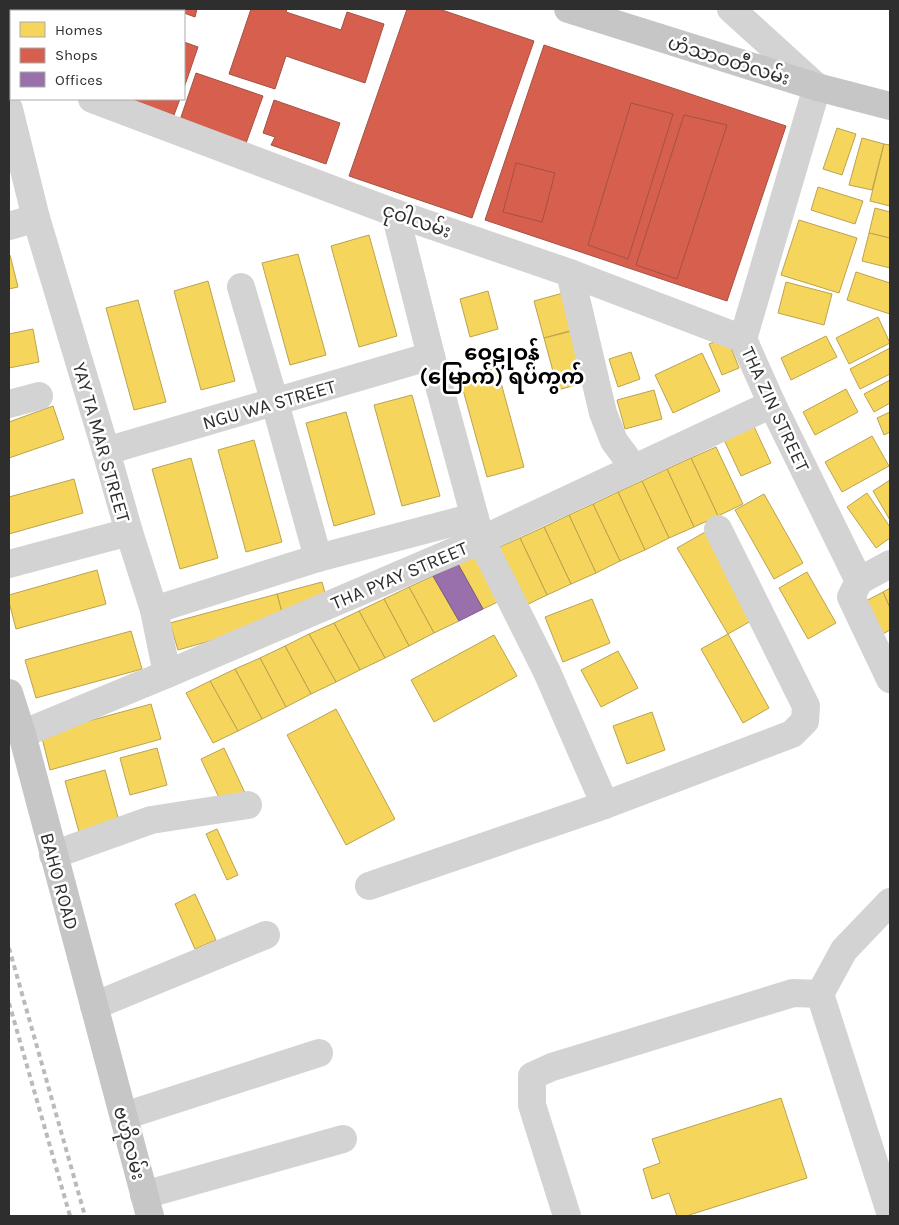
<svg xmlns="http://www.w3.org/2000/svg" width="899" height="1225" font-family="Karla,'Noto Sans Myanmar',sans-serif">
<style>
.homes{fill:#f6d55c;stroke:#baa34e}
.shops{fill:#d6604d;stroke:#a45144}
.offices{fill:#9970ab;stroke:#795c86}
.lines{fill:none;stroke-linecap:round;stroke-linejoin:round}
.minor{stroke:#d3d3d3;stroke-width:28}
.major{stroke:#c6c6c6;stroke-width:28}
.rail{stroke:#bababa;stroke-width:4;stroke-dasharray:5 4;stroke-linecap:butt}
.labels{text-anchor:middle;stroke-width:5;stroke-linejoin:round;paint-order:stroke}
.street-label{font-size:19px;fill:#2e2e2e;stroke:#fff}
.quarter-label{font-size:21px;font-weight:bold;fill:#000;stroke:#fff}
</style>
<rect width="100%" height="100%" fill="#fff"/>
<g class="homes">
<path d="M837,128l19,6 -14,41 -19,-6z"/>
<path d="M862,138l22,6 -12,46 -23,-5z"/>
<path d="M884,144l6,1v61l-20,-5z"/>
<path d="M818,187l45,14 -8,23 -44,-14z"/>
<path d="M875,208l15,4v26l-21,-5z"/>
<path d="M799,220l58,18 -18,55 -58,-18z"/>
<path d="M869,233l21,5v30l-28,-7z"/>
<path d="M369,235l28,101 -38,11 -28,-101z"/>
<path d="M298,254l28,101 -36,10 -28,-102z"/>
<path d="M9,255h1l8,32 -9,2z"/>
<path d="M856,272l34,11v31l-43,-14z"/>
<path d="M208,281l27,100 -34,9 -27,-99z"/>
<path d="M786,282l46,12 -8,31 -46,-12z"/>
<path d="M488,291l10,38 -28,8 -10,-38z"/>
<path d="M563,293l10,37 -29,8 -10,-37z"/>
<path d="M138,300l28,102 -32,8 -28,-102z"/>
<path d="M878,317l12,26 -41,21 -13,-26z"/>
<path d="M33,329l6,33 -30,6v-34z"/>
<path d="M572,331l14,51 -28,8 -14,-52z"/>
<path d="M826,336l11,21 -46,23 -10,-22z"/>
<path d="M727,337l12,31 -17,7 -13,-31z"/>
<path d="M890,348v26l-30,15 -10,-20z"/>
<path d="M631,352l9,27 -22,8 -9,-28z"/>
<path d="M702,353l18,38 -47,22 -18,-38z"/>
<path d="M497,368l27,99 -37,10 -27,-98z"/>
<path d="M890,380v23l-16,9 -10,-18z"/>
<path d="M846,389l12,23 -43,23 -12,-23z"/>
<path d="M654,390l8,29 -37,10 -8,-29z"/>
<path d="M412,395l28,101 -38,10 -28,-101z"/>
<path d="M53,406l11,33 -55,19v-36z"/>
<path d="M346,412l29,102 -41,12 -28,-103z"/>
<path d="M890,412v20l-6,3 -7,-17z"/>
<path d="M750,418l21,45 -30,13 -21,-45z"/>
<path d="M872,436l17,30 -47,26 -17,-30z"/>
<path d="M254,440l28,102 -36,10 -28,-102z"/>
<path d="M716,447l27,57 -25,12 -27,-58z"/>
<path d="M191,458l27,100 -38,11 -28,-100z"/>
<path d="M691,458l27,58 -24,11 -27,-58z"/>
<path d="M667,469l27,58 -25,11 -27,-57z"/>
<path d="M74,479l9,34 -74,21v-37z"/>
<path d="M890,480v40l-17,-29z"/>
<path d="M642,481l27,57 -24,12 -27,-58z"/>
<path d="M618,492l27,58 -25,11 -27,-57z"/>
<path d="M867,493l23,34v11l-14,10 -29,-41z"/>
<path d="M764,494l39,69 -29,16 -39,-69z"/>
<path d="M593,504l27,57 -24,12 -27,-58z"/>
<path d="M569,515l27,58 -25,11 -27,-57z"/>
<path d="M544,527l27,57 -24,11 -27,-57z"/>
<path d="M707,531l51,86 -30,17 -51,-86z"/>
<path d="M520,538l27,57 -25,12 -27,-58z"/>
<path d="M483,552l25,45 -25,12 -25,-45z"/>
<path d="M97,570l9,34 -90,25 -7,-27v-7z"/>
<path d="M807,572l29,51 -28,16 -29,-51z"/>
<path d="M433,576l26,45 -25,12 -25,-46z"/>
<path d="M322,582l5,18 -45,13 -5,-19z"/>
<path d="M409,587l25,46 -25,13 -25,-47z"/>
<path d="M890,588v20l-7,-16z"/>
<path d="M883,592l7,16v22l-11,6 -15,-34z"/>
<path d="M277,594l7,26 -106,30 -8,-27z"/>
<path d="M384,599l25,47 -24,12 -26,-47z"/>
<path d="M592,599l18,44 -47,19 -18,-45z"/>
<path d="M359,611l26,47 -25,12 -26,-47z"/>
<path d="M334,623l26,47 -24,12 -27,-48z"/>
<path d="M131,631l11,38 -106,29 -11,-38z"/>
<path d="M309,634l27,48 -25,12 -26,-48z"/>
<path d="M728,634l41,74 -26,15 -42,-74z"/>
<path d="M494,635l23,41 -83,46 -23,-42z"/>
<path d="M285,646l26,48 -25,13 -26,-49z"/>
<path d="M618,651l20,37 -37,19 -20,-37z"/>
<path d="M260,658l26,49 -24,12 -27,-50z"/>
<path d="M235,669l27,50 -24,12 -28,-50z"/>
<path d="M210,681l28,50 -25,12 -27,-50z"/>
<path d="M151,704l10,35 -111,31 -9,-36z"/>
<path d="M336,709l59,110 -49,26 -59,-110z"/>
<path d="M652,712l13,38 -38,14 -14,-38z"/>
<path d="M157,748l10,37 -37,10 -10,-37z"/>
<path d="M224,748l21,45 -23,11 -21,-45z"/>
<path d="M105,770l14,51 -40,11 -14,-51z"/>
<path d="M217,829l21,46 -11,5 -21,-46z"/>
<path d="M195,894l21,46 -21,9 -20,-45z"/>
<path d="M781,1098l26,80 -121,38h-9l-8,-23 -17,6 -9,-30 17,-6 -8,-24z"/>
</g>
<g class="shops">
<path d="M65,9h39l-1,2h-35l-3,-1z"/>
<path d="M171,9h26l-2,8 -11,-4v-2z"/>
<path d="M251,9h36l-1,3 55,18 6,-18 37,12 -19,59 -79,-27 -11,33 -46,-15z"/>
<path d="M407,9h32l95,32 -62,177 -123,-42z"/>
<path d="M184,42l14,5 -14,41z"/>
<path d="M544,45l242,81 -59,175 -242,-81z"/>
<path d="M196,73l67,23 -18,50 -66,-23z"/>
<path d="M133,99h47l-6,16 -42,-14z"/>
<path d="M274,100l66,23 -14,41 -55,-19 4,-8 -12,-4z"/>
<path d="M631,103l42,11 -45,145 -40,-14z"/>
<path d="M684,115l43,10 -50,154 -41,-14z"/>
<path d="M516,163l39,10 -13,49 -39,-10z"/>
</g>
<path class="offices" d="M458,564l25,45 -24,12 -26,-45z"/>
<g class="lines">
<g class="minor">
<path d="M731,9l86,78 -74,252 29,65 87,177"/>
<path d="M9,31l2,-7"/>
<path d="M9,67l2,1"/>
<path d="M92,99l303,114 175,60 173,66"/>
<path d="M9,109l27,109 70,233 23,81 25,78 13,64"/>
<path d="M395,213l36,143 50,184 66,132 58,133"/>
<path d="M9,226l27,-8"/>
<path d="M570,273l33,140 11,28 20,27"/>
<path d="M241,287l34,116 43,155"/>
<path d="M9,404l30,-8"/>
<path d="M106,451l325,-95"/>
<path d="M9,564l120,-32"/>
<path d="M859,581l-8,16 39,82"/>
<path d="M859,581l31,-17"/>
<path d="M154,610l164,-52 156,-41"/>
<path d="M22,734l145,-60 314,-134 291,-136"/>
<path d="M53,855l98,-35 97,-15"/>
<path d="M369,886l236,-81 187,-71 13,-13 1,-15 -88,-177"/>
<path d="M820,994l70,218"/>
<path d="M820,994l24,-44 46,-48"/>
<path d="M94,1006l172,-71"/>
<path d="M124,1116l195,-63"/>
<path d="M144,1195l199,-56"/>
<path d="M567,1216l-35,-111v-29l20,-9 241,-74 27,1"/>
</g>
<g class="major">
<path d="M568,9l249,78 73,19"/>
<path d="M9,693l13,41 128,482"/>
</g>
<g class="rail">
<path d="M9,948l76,268"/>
<path d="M9,1003l61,213"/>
</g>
</g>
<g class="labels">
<g class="street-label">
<text transform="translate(729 60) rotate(17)" y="7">ဟံသာဝတီလမ်း</text>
<text transform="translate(417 220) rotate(19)" y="7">ငုဝါလမ်း</text>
<text transform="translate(269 404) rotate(-16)" y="7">NGU WA STREET</text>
<text transform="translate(776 409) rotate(65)" y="7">THA ZIN STREET</text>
<text transform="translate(102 442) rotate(74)" y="7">YAY TA MAR STREET</text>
<text transform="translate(399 575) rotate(-23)" y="7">THA PYAY STREET</text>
<text transform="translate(60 881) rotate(75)" y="7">BAHO ROAD</text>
<text transform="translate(130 1143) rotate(75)" y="7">ဗဟိုလမ်း</text>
</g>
<g class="quarter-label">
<text x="502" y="360">ဝေဠုဝန်<tspan x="502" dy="24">(မြောက်) ရပ်ကွက်</tspan></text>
</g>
</g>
<rect width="899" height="1225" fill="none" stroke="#2e2e2e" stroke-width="20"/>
<rect x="10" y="10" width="175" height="90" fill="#ffffff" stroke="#ababab"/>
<rect x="20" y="22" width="25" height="15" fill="#f6d55c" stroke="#ababab"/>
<text x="55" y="35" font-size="15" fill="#2e2e2e">Homes</text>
<rect x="20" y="48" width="25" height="15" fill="#d6604d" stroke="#ababab"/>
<text x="55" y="60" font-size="15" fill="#2e2e2e">Shops</text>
<rect x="20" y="72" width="25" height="15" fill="#9970ab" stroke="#ababab"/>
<text x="55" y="85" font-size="15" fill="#2e2e2e">Offices</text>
</svg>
